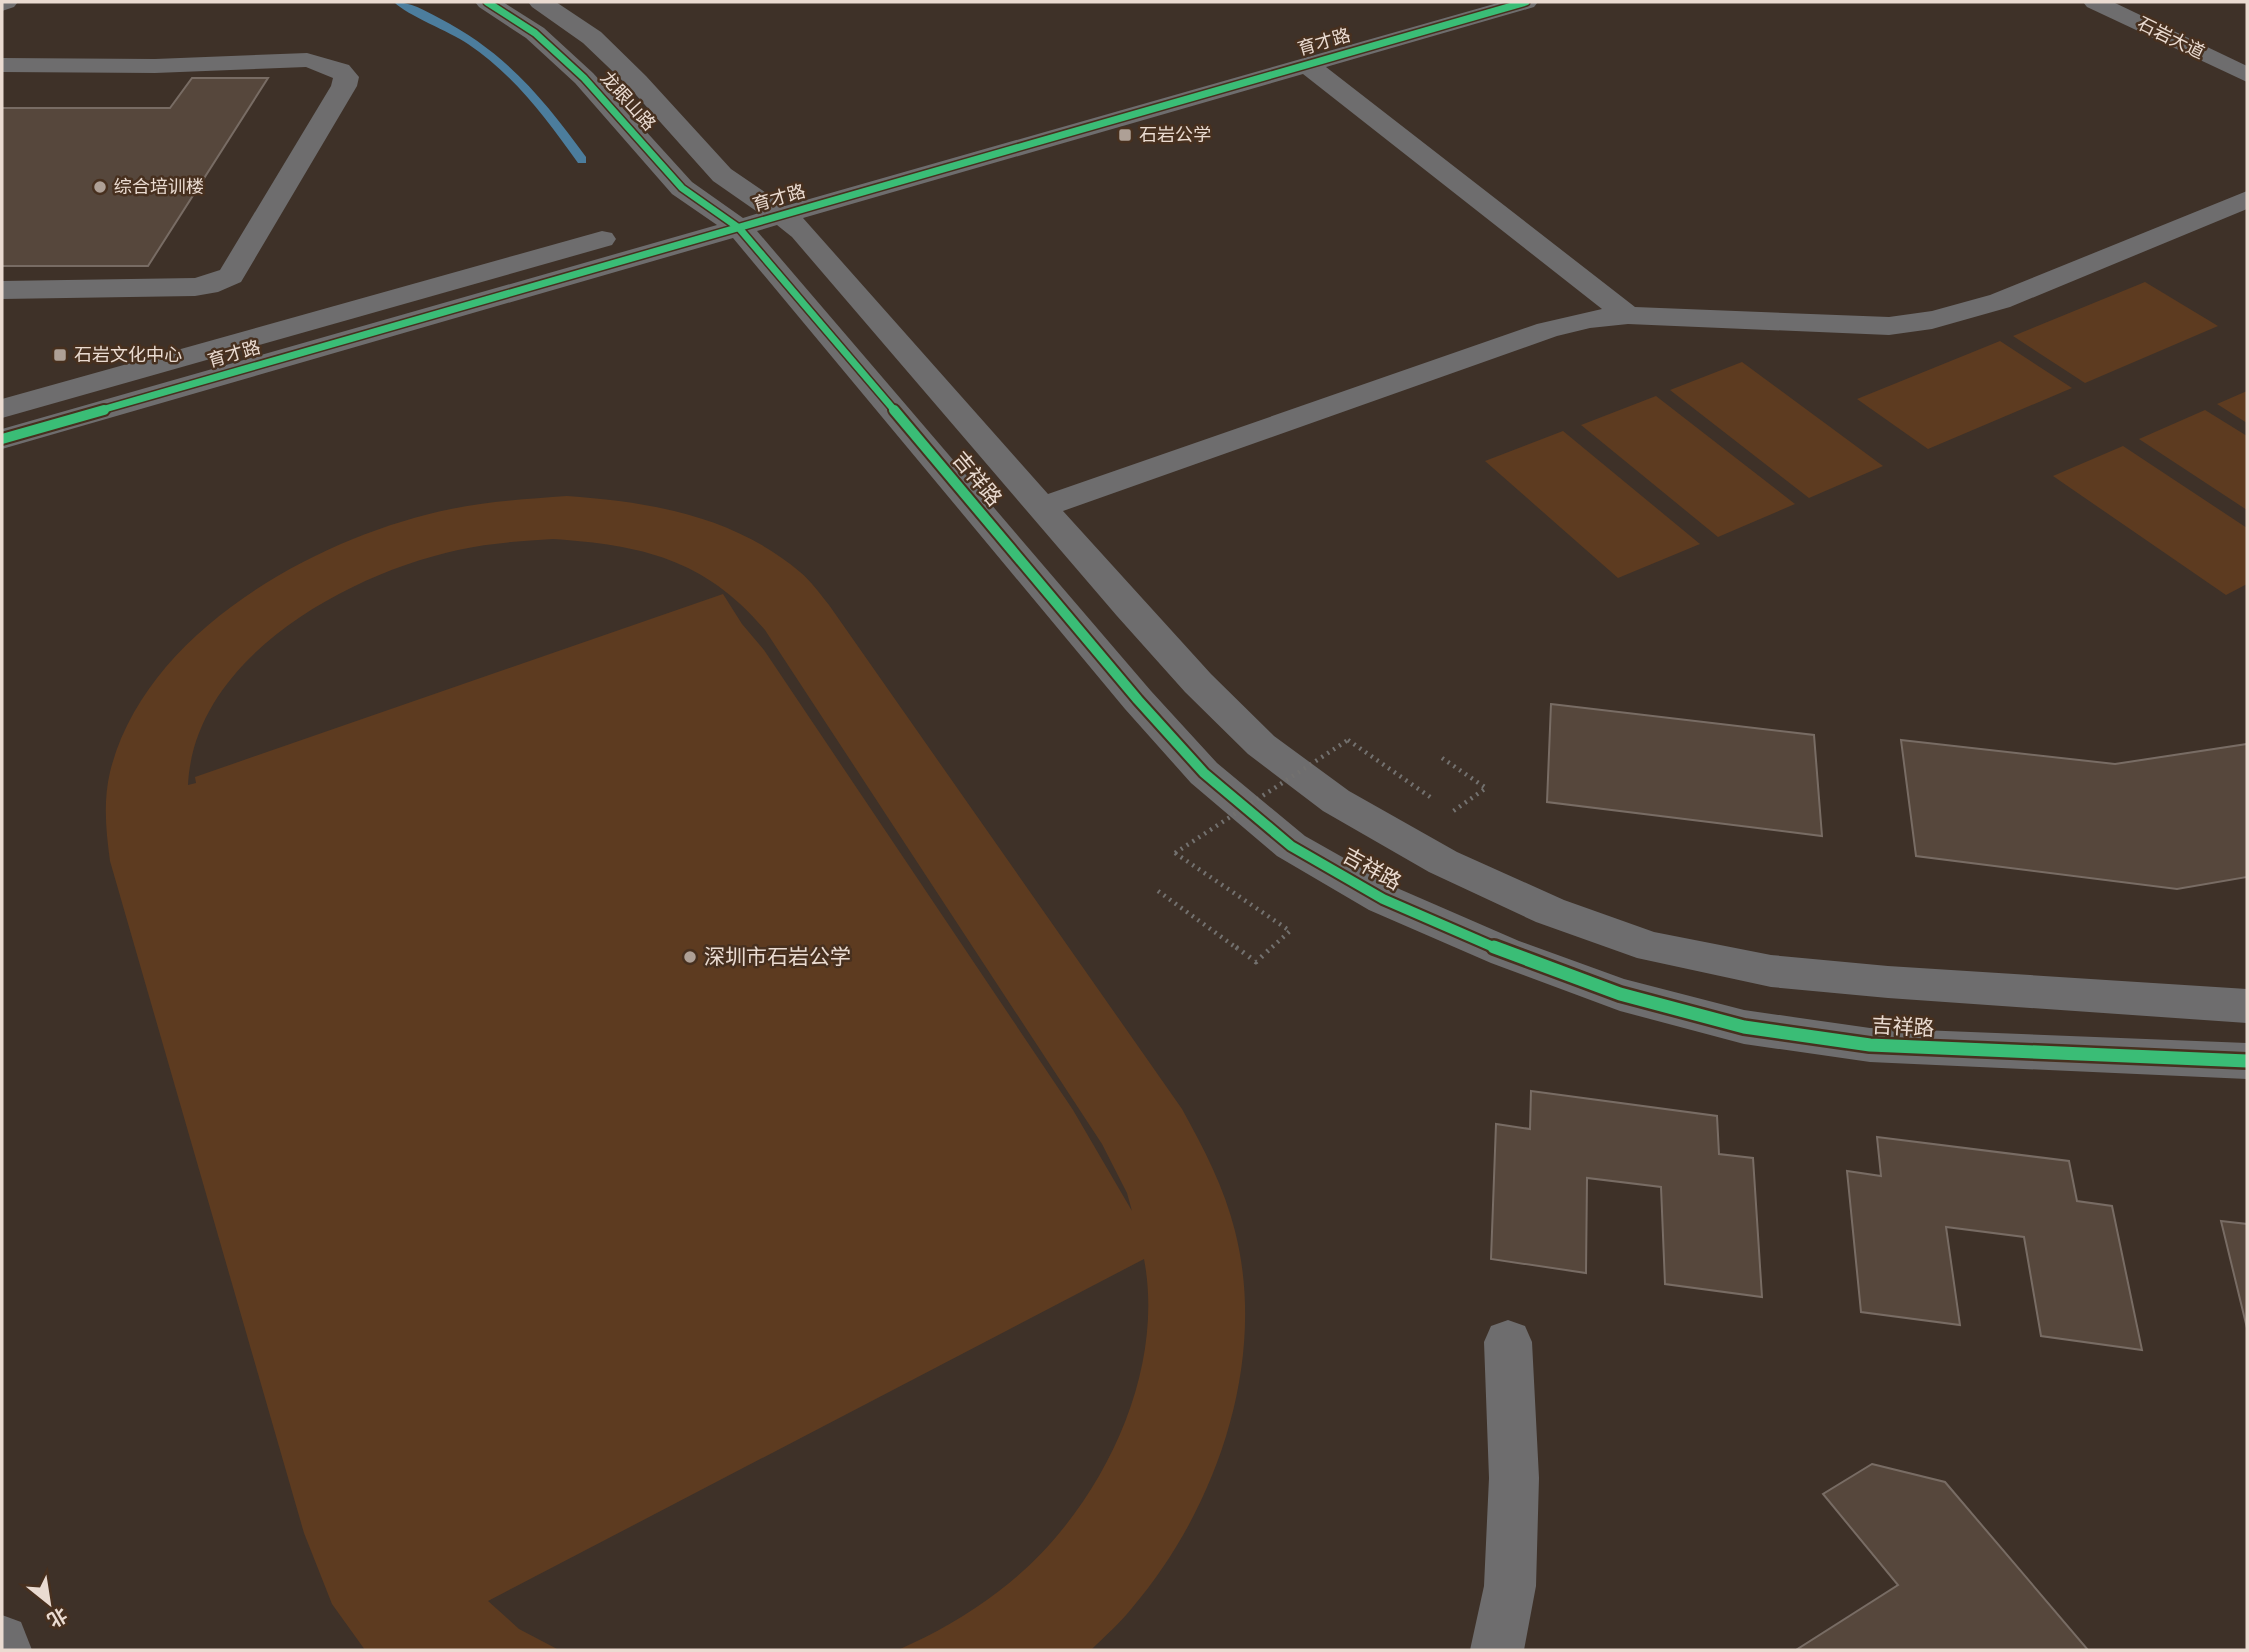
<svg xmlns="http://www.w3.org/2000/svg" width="2249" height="1652" font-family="'Zilla Slab','Noto Sans SC',serif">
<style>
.green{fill:#5d3b20;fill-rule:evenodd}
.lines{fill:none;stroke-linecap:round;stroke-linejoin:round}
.stream{fill:#4c7d9d;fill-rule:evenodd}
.building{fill:#56473c;stroke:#786c64;stroke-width:2}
.path-far1{stroke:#73716f;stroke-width:4.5;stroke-dasharray:2 5;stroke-linecap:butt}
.path{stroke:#73716f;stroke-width:5;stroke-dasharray:2 6;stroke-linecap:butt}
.minor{fill:#6e6d6e;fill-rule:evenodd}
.path-bridge{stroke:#73716f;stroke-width:4.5;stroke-dasharray:2 5;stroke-linecap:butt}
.cycleway-far2-casing{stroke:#47301f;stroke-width:10}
.cycleway-far1-casing{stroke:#47301f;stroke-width:14}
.cycleway-casing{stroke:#47301f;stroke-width:18}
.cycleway-far2{stroke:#3abd76;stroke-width:7}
.cycleway-far1{stroke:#3abd76;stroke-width:10}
.cycleway{stroke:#3abd76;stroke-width:13}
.poi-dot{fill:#aea096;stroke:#47301f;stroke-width:2.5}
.labels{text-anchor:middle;stroke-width:5;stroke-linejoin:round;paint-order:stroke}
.far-street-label{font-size:18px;fill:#eadbd1;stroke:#47301f}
.far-poi-label{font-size:18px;fill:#eadbd1;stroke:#47301f;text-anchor:start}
.street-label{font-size:21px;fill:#eadbd1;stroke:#47301f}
.poi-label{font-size:21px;fill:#eadbd1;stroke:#47301f;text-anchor:start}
</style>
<rect width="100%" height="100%" fill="#3e3128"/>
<g class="green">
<path d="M2145,282l73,44 -133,57 -72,-47z"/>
<path d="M2000,341l72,47 -144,61 -71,-50z"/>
<path d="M1742,362l141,104 -74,32 -139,-108z"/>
<path d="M2247,391v32l-30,-19z"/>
<path d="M1656,396l139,108 -77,33 -137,-112z"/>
<path d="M2205,410l42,26v74l-108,-71z"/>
<path d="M1563,431l137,113 -82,34 -133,-117z"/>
<path d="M2123,446l124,82v56l-21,11 -173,-119z"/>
<path d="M567,496c84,6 167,20 233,76 11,9 20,22 29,33l353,504c22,40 42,78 53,122 33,130 -18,277 -103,377 -12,15 -27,28 -41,42h-193c36,-16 70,-35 101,-59 96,-72 168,-212 145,-332l-656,342 31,28 40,21h-194l-33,-46 -28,-71 -194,-672c-4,-30 -7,-59 0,-89 35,-142 209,-236 341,-263 38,-8 77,-10 116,-13zM553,539c89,6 152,20 212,91l337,514 25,49 5,18 -59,-101 -309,-460 -22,-26 -19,-30 -528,183 1,6 -8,2c6,-128 160,-211 270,-235 31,-7 63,-9 95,-11z"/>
</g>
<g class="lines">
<path class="stream" d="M394,2c17,0 30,8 45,16 66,34 104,80 147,139v6h-8c-32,-45 -64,-88 -110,-119 -19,-13 -60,-28 -74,-42z"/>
</g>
<g class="building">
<path d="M192,78h76l-120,188h-146v-158h168z"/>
<path d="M1551,704l263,31 8,101 -275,-34z"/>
<path d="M1901,740l214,24 132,-20v133l-70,12 -261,-33z"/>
<path d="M1531,1091l186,25 2,38 34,4 9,139 -97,-13 -4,-97 -74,-9 -1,95 -95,-14 5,-135 34,5z"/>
<path d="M1877,1137l192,24 8,40 35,5 30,144 -101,-14 -17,-99 -78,-10 14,98 -99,-13 -14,-141 34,5z"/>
<path d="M2221,1221l26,3v104z"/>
<path d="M1872,1464l73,18 143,168h-292l102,-65 -75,-91z"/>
</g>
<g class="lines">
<g class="path-far1">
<path d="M1348,740l85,59"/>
<path d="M1442,758l44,30 -34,24"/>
<path d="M1175,853l115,78 -20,18"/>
<path d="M1158,891l80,58"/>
</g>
<path class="path" d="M1236,947l20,15 16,-15"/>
<g class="minor">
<path d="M2,2h16l-4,5 -12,4z"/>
<path d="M475,2h28l41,26 49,45 99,109 51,36 16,-5 -46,-32 -85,-95 -45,-43 -51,-36 -4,-5h28l45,30 45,44 85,93 54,37 716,-204h37l-4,5 -208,60 309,240 254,10 43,-6 58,-16 257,-104v18l-237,98 -78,22 -43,6 -261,-11 -38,4 -33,8 -494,175 148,163 63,62 75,55 108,61 107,48 90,32 117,23 117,11 359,23v34l-359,-25 -117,-11 -134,-29 -101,-36 -107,-50 -106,-61 -75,-57 -63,-62 -68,-76 -325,-379 -15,-12 -20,6 394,460 66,72 88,73 92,52 122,53 105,38 120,31 126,18 377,15v36l-377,-17 -126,-18 -124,-33 -129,-48 -122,-53 -92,-54 -86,-73 -66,-74 -392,-471 -731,211v-20l715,-204 -45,-31 -97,-111 -49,-45 -47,-31zM1303,74l299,235 -65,15 -489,170 -245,-276z"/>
<path d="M2083,2h30l134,64v16l-160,-75z"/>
<path d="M307,53l42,12 10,12 -2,9 -116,196 -23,10 -23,4 -193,3v-18l193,-3 25,-8 111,-184 2,-8 -27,-11 -151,6 -153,-1v-14l153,1z"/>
<path d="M602,231l10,2 4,6 -4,6 -610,173v-19z"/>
<path d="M1508,1320l17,6 7,16 7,136 -3,108 -12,64h-54l14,-64 5,-108 -5,-136 7,-16z"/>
<path d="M2,1615l19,7 11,28h-30z"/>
</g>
<path class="path-bridge" d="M1175,853l173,-113"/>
<g class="cycleway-far2-casing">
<g id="cycleway-far2">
<path d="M487,2l48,31 49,45 98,110 57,40 156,183"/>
<path d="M98,411l1428,-409"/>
</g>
</g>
<g class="cycleway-far1-casing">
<g id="cycleway-far1">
<path d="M894,410l244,290 66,73 87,73 92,53 115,50"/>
<path d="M2,439l102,-29"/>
</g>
</g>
<g class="cycleway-casing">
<path id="cycleway" d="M1494,947l126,47 124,33 126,18 377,16"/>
</g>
<use href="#cycleway-far2" class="cycleway-far2"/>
<use href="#cycleway-far1" class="cycleway-far1"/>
<use href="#cycleway" class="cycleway"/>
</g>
<g class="poi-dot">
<rect x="1118" y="128" width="14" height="14" rx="3.5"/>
<circle cx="100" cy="187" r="7"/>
<rect x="53" y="348" width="14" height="14" rx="3.5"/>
<circle cx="690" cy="957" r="7"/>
</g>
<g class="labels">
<g class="far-street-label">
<text transform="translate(2171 38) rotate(26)" y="6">石岩大道</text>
<text transform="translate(1324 42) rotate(-16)" y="6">育才路</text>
<text transform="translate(628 101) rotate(48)" y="6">龙眼山路</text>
<text transform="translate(779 198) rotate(-16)" y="6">育才路</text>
<text transform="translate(234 354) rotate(-16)" y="6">育才路</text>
</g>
<g class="far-poi-label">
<text x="1139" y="141">石岩公学</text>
<text x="114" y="193">综合培训楼</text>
<text x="74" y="361">石岩文化中心</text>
</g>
<g class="street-label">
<text transform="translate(977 479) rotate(50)" y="7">吉祥路</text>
<text transform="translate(1372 869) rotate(29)" y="7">吉祥路</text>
<text transform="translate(1903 1027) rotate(3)" y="7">吉祥路</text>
</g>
<g class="poi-label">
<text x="704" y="964">深圳市石岩公学</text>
</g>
</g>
<rect width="2249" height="1652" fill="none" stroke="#eadbd1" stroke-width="7"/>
<g transform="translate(49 1603) rotate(150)" stroke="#47301f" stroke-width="5" paint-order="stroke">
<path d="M0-5L12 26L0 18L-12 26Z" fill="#eadbd1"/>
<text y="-10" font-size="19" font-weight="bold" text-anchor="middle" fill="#eadbd1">北</text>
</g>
</svg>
